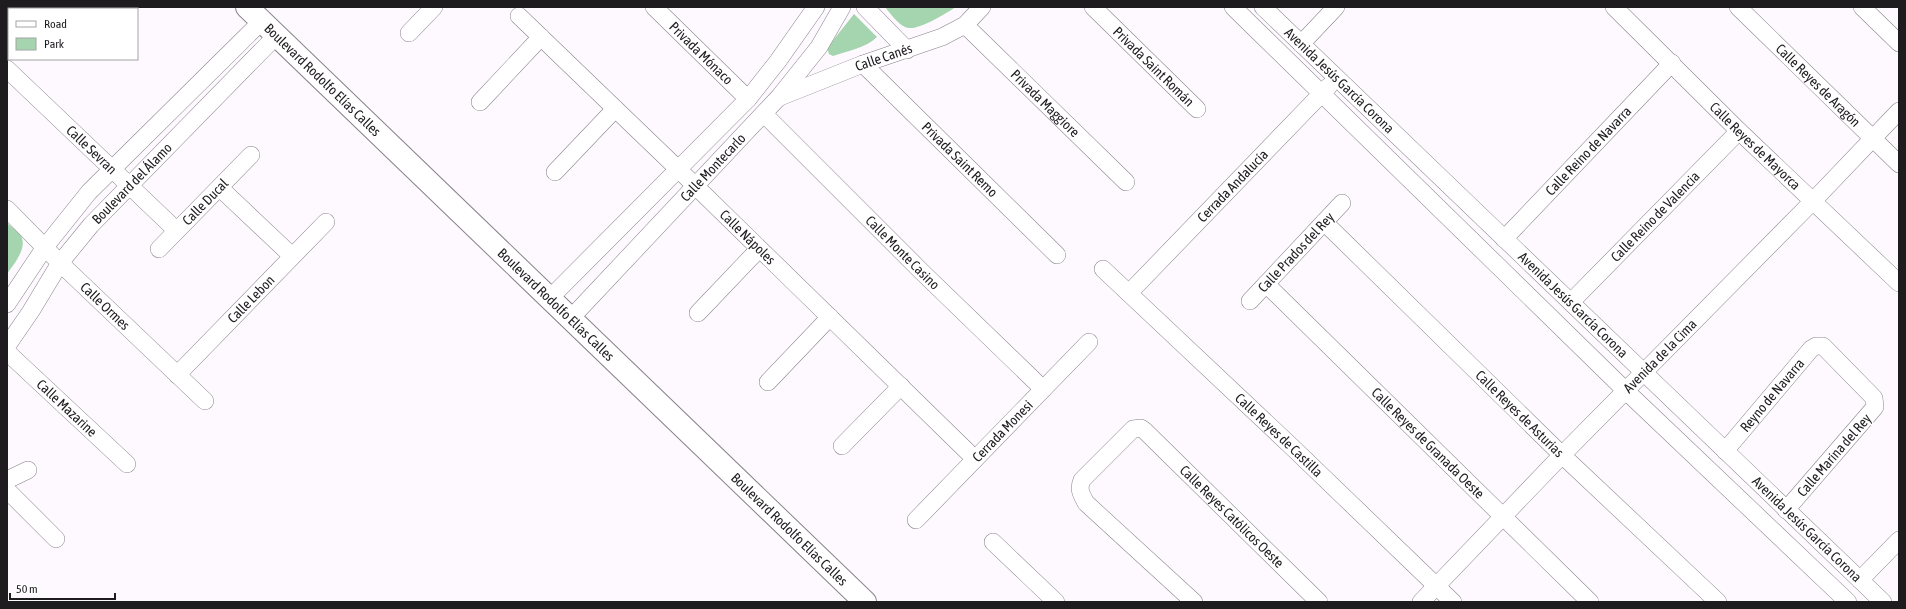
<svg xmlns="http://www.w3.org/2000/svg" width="1906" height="609" font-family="'Asap Condensed',sans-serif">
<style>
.green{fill:#a5d5af}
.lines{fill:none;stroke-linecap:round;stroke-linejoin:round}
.minor-casing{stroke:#8a828c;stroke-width:18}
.major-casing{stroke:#8a828c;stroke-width:24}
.minor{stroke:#fff;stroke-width:17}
.major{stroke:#fff;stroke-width:22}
.labels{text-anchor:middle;stroke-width:3;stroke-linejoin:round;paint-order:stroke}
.street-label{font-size:14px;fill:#1f1c20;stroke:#fff}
</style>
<rect width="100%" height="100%" fill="#fdf9fe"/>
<g class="green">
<path d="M885,7h71c-10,6 -40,26 -51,20 -7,-3 -15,-14 -20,-20z"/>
<path d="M854,14l23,23c-11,11 -30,14 -44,19l-4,-2 -2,-6z"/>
<path d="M7,223c4,4 11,8 14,13 7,12 -8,29 -14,38z"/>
</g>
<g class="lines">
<g class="minor-casing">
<g id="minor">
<path id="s1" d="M654,7l94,92"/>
<path d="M865,7l42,43"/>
<path id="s2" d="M1093,7l104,102"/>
<path d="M1233,7l393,384 222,211"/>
<path id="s3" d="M1263,7l620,595"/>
<path id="s4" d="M1614,7l125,124 160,152"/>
<path id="s5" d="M1738,7l161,157"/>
<path d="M1862,7l37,36"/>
<path id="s6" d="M519,16l160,154 296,289"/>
<path id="s7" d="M965,25l161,157"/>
<path d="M409,33l25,-26"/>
<path d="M1301,44l35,-37"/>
<path id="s8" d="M863,64l194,191"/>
<path id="s9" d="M7,69l169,161"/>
<path id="s10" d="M780,97l83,-33 79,-27 23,-12 17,-18"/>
<path d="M480,102l61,-65"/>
<path id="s11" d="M764,114l158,158 121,117"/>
<path d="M555,172l60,-63"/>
<path d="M220,188l72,68"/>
<path id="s12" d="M7,209l53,54 145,138"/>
<path id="s13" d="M1324,222l238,233 156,147"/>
<path id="s14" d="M1504,239l168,-176"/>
<path id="s15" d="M159,249l92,-94"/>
<path id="s16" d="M1103,269l189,178 161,155"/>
<path id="s17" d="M1266,284l324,318"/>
<path id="s18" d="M1129,293l200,-207"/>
<path d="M550,298l198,-199 30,-38 38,-54"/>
<path id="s19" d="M1250,301l92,-98"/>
<path id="s20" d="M1571,302l168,-171"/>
<path d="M7,304l38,-57 44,-55 173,-171"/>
<path d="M698,313l61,-64"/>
<path id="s21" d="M571,318l208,-221 40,-50 23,-40"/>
<path id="s22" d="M7,346l24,-35 29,-48 31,-38 186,-190"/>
<path id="s23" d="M7,352l120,112"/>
<path id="s24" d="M177,375l149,-153"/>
<path d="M768,382l62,-65"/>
<path d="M842,446l59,-60"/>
<path id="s25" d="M1725,451l86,-102 5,-3h7l51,52 1,9 -89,103"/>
<path d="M7,480l21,-10"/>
<path d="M7,490l49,49"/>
<path id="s26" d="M916,520l173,-178"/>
<path d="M993,542l63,60"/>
<path d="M1860,580l39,-40"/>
<path id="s27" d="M1194,602l-108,-99c-5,-9 -8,-14 -4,-23l51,-51 8,-1 4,3 174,171"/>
<path id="s28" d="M1421,602l141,-147 252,-255 85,-89"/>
</g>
</g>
<g class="major-casing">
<g id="major">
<path id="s29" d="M247,7l618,595"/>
</g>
</g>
<use href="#minor" class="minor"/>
<use href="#major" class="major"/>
</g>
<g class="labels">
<g class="street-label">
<text dy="5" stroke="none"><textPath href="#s1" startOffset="66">Privada Mónaco</textPath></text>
<text dy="5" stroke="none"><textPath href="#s10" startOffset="111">Calle Canés</textPath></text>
<text dy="5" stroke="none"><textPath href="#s2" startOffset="85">Privada Saint Román</textPath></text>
<text dy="5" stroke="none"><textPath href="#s29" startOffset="105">Boulevard Rodolfo Elías Calles</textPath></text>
<text dy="5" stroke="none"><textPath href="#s3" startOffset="106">Avenida Jesús García Corona</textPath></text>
<text dy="5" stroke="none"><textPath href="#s5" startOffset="112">Calle Reyes de Aragón</textPath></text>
<text dy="5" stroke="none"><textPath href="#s7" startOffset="112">Privada Maggiore</textPath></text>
<text dy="5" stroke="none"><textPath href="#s4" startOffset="198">Calle Reyes de Mayorca</textPath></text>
<text dy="5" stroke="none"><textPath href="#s9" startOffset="117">Calle Sevran</textPath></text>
<text dy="5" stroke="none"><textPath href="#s14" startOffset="122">Calle Reino de Navarra</textPath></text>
<text dy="5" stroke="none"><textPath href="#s8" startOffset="136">Privada Saint Remo</textPath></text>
<text dy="5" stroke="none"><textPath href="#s21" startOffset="207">Calle Montecarlo</textPath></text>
<text dy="5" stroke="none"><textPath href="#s22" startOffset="206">Boulevard del Álamo</textPath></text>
<text dy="5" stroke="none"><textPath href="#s18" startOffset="149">Cerrada Andalucía</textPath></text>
<text dy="5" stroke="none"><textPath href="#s15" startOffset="66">Calle Ducal</textPath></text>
<text dy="5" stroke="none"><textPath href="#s20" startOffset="120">Calle Reino de Valencia</textPath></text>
<text dy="5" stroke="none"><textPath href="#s6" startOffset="318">Calle Nápoles</textPath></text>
<text dy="5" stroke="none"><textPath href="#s11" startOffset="196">Calle Monte Casino</textPath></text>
<text dy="5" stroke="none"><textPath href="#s19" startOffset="67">Calle Prados del Rey</textPath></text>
<text dy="5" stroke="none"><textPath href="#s24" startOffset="106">Calle Lebon</textPath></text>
<text dy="5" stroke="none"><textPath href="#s29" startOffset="429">Boulevard Rodolfo Elías Calles</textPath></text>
<text dy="5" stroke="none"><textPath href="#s3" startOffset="430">Avenida Jesús García Corona</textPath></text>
<text dy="5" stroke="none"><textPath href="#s12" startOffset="138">Calle Ormes</textPath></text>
<text dy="5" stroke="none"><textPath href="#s28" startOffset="343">Avenida de la Cima</textPath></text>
<text dy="5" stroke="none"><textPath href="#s25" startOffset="73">Reyno de Navarra</textPath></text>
<text dy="5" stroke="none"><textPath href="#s23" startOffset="82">Calle Mazarine</textPath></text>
<text dy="5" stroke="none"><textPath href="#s13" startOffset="274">Calle Reyes de Asturias</textPath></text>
<text dy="5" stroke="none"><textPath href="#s26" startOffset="124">Cerrada Monesi</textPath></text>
<text dy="5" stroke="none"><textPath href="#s16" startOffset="242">Calle Reyes de Castilla</textPath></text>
<text dy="5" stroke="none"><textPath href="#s17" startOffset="227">Calle Reyes de Granada Oeste</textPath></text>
<text transform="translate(1834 455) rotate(-49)" y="5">Calle Marina del Rey</text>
<text dy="5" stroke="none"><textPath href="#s27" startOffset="378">Calle Reyes Católicos Oeste</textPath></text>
<text dy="5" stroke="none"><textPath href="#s29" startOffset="753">Boulevard Rodolfo Elías Calles</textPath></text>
<text dy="5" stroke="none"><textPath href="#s3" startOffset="754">Avenida Jesús García Corona</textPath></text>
</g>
</g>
<rect width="1906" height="609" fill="none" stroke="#1f1c20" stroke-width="16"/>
<rect x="8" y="8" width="130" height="52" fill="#ffffff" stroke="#a5a4a6"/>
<rect x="16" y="21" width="20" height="6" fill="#ffffff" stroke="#a5a4a6"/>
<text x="44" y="28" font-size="12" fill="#1f1c20">Road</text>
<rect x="16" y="38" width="20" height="12" fill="#a5d5af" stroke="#a5a4a6"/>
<text x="44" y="48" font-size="12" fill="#1f1c20">Park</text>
<path d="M10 593v6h105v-6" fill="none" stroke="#1f1c20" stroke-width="2"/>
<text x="16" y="593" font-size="12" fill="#1f1c20" stroke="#ffffff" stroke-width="3" paint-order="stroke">50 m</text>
</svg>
